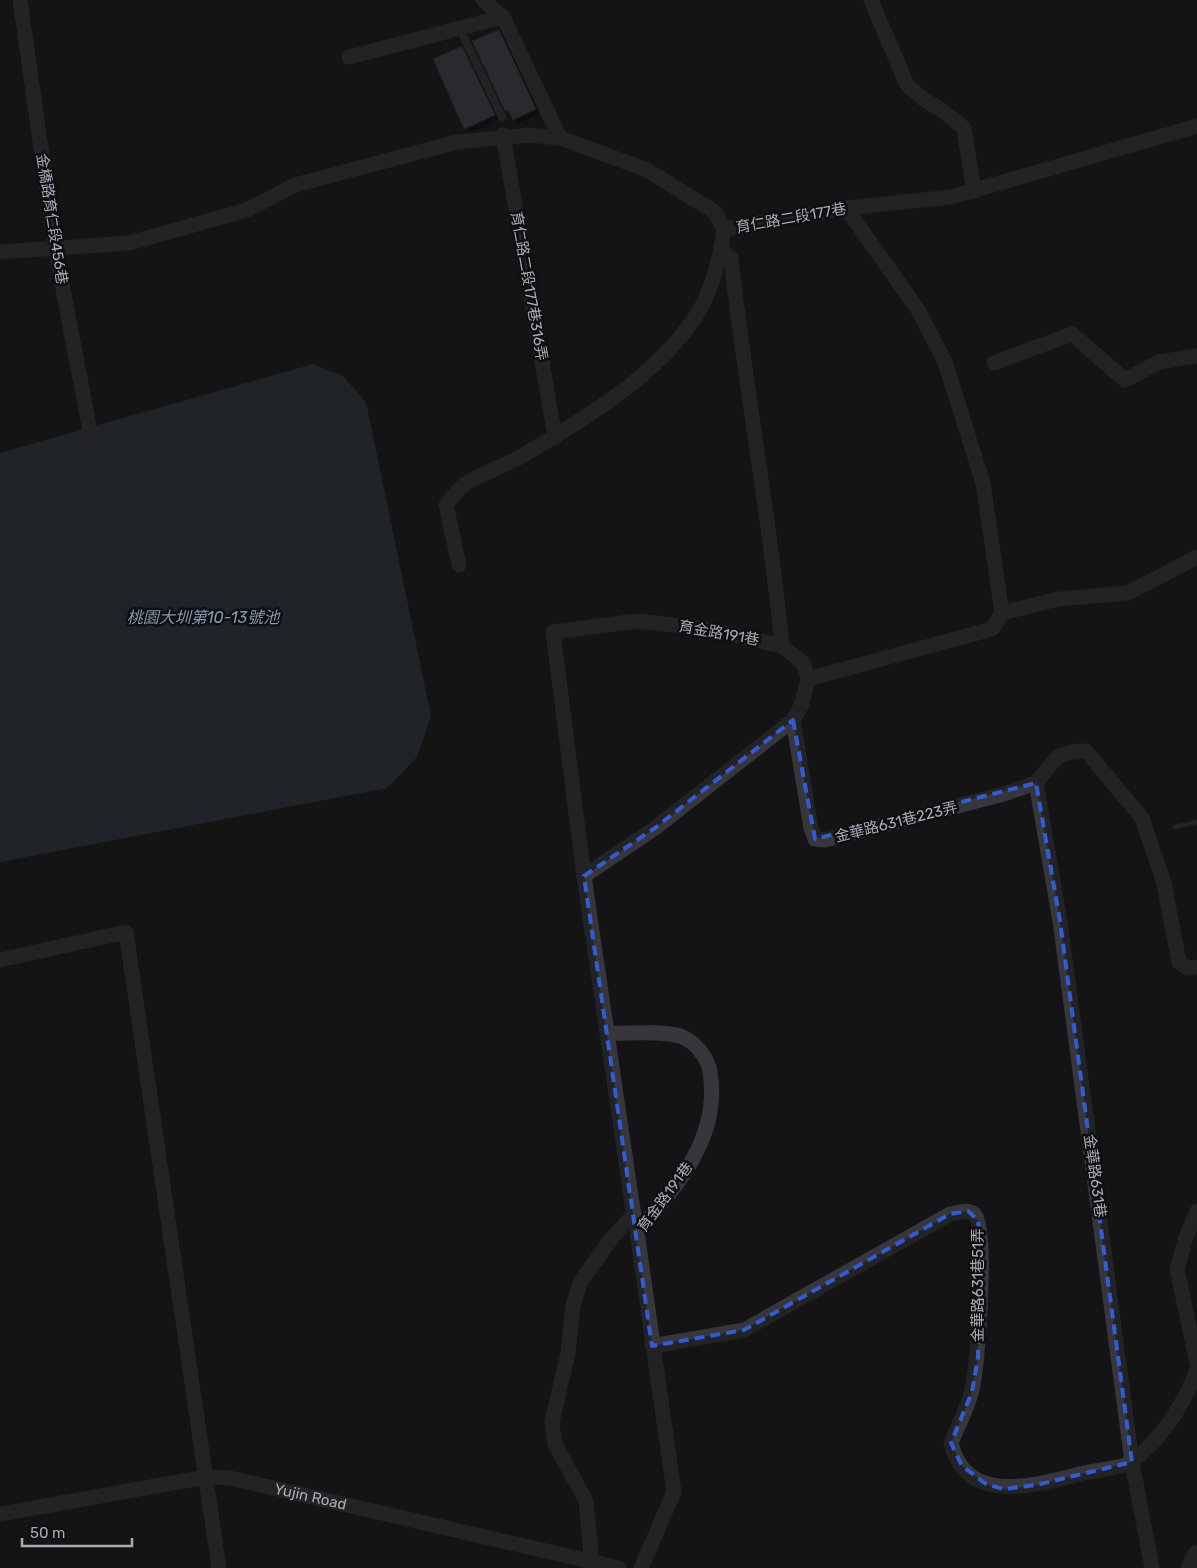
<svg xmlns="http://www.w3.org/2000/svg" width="1197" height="1568" font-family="Rubik,'Noto Sans TC',sans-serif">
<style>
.water{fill:#2f373e}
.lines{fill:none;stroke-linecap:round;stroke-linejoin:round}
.stream{stroke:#2f373e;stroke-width:4.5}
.building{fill:#434449;stroke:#2f2f32;filter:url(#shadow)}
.service{stroke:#36363b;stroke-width:8}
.minor{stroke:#36363b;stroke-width:15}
.tertiary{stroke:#36363b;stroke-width:20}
.marked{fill:none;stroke:#325cd3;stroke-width:4;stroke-dasharray:10 6;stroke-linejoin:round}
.labels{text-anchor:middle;stroke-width:5;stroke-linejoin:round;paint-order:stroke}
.street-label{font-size:15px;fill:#a7abb5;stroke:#0f0f11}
.water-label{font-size:16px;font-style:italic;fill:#8199ad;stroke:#0f0f11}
</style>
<defs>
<filter id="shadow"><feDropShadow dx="5.5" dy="3" stdDeviation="0" flood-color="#0009"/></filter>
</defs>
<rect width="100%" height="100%" fill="#141416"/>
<path class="water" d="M313,364l30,12 23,26 65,314 -14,41 -30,31 -387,74v-409z"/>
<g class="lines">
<path class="stream" d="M1175,827l22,-5"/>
</g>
<g class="building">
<path d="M499,30l37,79 -23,11 -5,-10 -3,1 -33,-70z"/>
<path d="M462,46l33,69 -31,14 -31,-70z"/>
</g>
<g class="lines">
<path class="service" d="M459,27l43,90"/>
<g class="minor">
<path d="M20,0l35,247 36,189"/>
<path d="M483,0l20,17 57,121"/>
<path d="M871,0l36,85 15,13 21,13 21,17 10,63"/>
<path d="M349,57l154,-40"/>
<path d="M503,135l52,302"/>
<path d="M721,249l10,9c14,130 39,258 51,388"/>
<path d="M0,252l129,-9 118,-33 48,-25 162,-43 72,-7 31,3 85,31 70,43 9,17"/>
<path d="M994,363l78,-29 53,46 34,-18 38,-6"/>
<path d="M459,565l-13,-60c5,-6 11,-15 18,-20 13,-10 41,-19 58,-29 62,-37 133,-78 174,-140 16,-25 24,-58 28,-87l122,-21 105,-11 246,-71"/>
<path d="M1002,613l57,-14 69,-6 69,-36"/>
<path d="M808,679l184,-50 10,-16 -19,-130 -38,-121 -27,-52 -72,-102"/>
<path d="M793,720l18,108 4,11 10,1 179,-46 32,-11"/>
<path d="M1036,783l24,138 72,541 20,106"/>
<path d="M1036,783c19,-22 18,-32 50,-32l56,67 22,65 15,79 9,6 9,-1"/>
<path d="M584,876l71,-48 138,-108 8,-14 7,-27 -5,-16 -21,-17 -79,-18 -66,-7 -84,11 31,244 23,157c23,1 51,-3 73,3 15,5 28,22 30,36 11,65 -33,114 -73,160l37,260 -33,76"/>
<path d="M0,960l126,-28 93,636"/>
<path d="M607,1033l28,190"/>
<path d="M1197,1211l-11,26 -9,32 20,95"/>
<path d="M652,1346l92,-16 206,-116c8,-1 19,-6 25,1 13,14 3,151 -3,175 -4,17 -14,36 -21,53 16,65 88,41 133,30 13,-3 37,-5 48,-11 5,-3 10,-9 14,-13 24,-22 39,-49 51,-79"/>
<path id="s1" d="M0,1514l206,-37 24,1 389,90"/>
<path d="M592,1562l-6,-61 -31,-57 -3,-22 16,-69 5,-48 8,-24 31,-43 21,-23"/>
</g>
<path class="tertiary" d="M1191,1568l6,-13"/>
</g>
<path d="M0 0H1197V1568H0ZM793,720l22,119 221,-56 24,138 72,541 -96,23 -33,4 -17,-5 -24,-18 -11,-23 21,-51 6,-35 2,-114 -2,-23 -10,-9 -18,3 -206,116 -92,16 -68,-470 71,-48z" fill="#141416" fill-opacity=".55" fill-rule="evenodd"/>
<path class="marked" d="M793,720l22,119 221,-56 24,138 72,541 -96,23 -33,4 -17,-5 -24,-18 -11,-23 21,-51 6,-35 2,-114 -2,-23 -10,-9 -18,3 -206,116 -92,16 -68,-470 71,-48z"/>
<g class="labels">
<g class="street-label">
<text transform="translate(791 218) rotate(-10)" y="5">育仁路二段177巷</text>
<text transform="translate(52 219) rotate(81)" y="5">金橋路育仁段456巷</text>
<text transform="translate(529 286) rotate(80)" y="5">育仁路二段177巷316弄</text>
<text transform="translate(719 633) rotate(10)" y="5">育金路191巷</text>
<text transform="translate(896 822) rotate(-14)" y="5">金華路631巷223弄</text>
<text transform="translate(1095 1176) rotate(82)" y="5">金華路631巷</text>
<text transform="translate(665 1197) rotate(-54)" y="5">育金路191巷</text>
<text transform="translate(978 1285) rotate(-90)" y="5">金華路631巷51弄</text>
<text dy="5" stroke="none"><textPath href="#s1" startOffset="316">Yujin Road</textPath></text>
</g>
<g class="water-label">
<text x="203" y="623">桃園大圳第10-13號池</text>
</g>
</g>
<path d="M22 1538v8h110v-8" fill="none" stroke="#a7abb5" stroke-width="2.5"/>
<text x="30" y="1538" font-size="15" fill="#a7abb5" stroke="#0f0f11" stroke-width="4" paint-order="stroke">50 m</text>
</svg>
